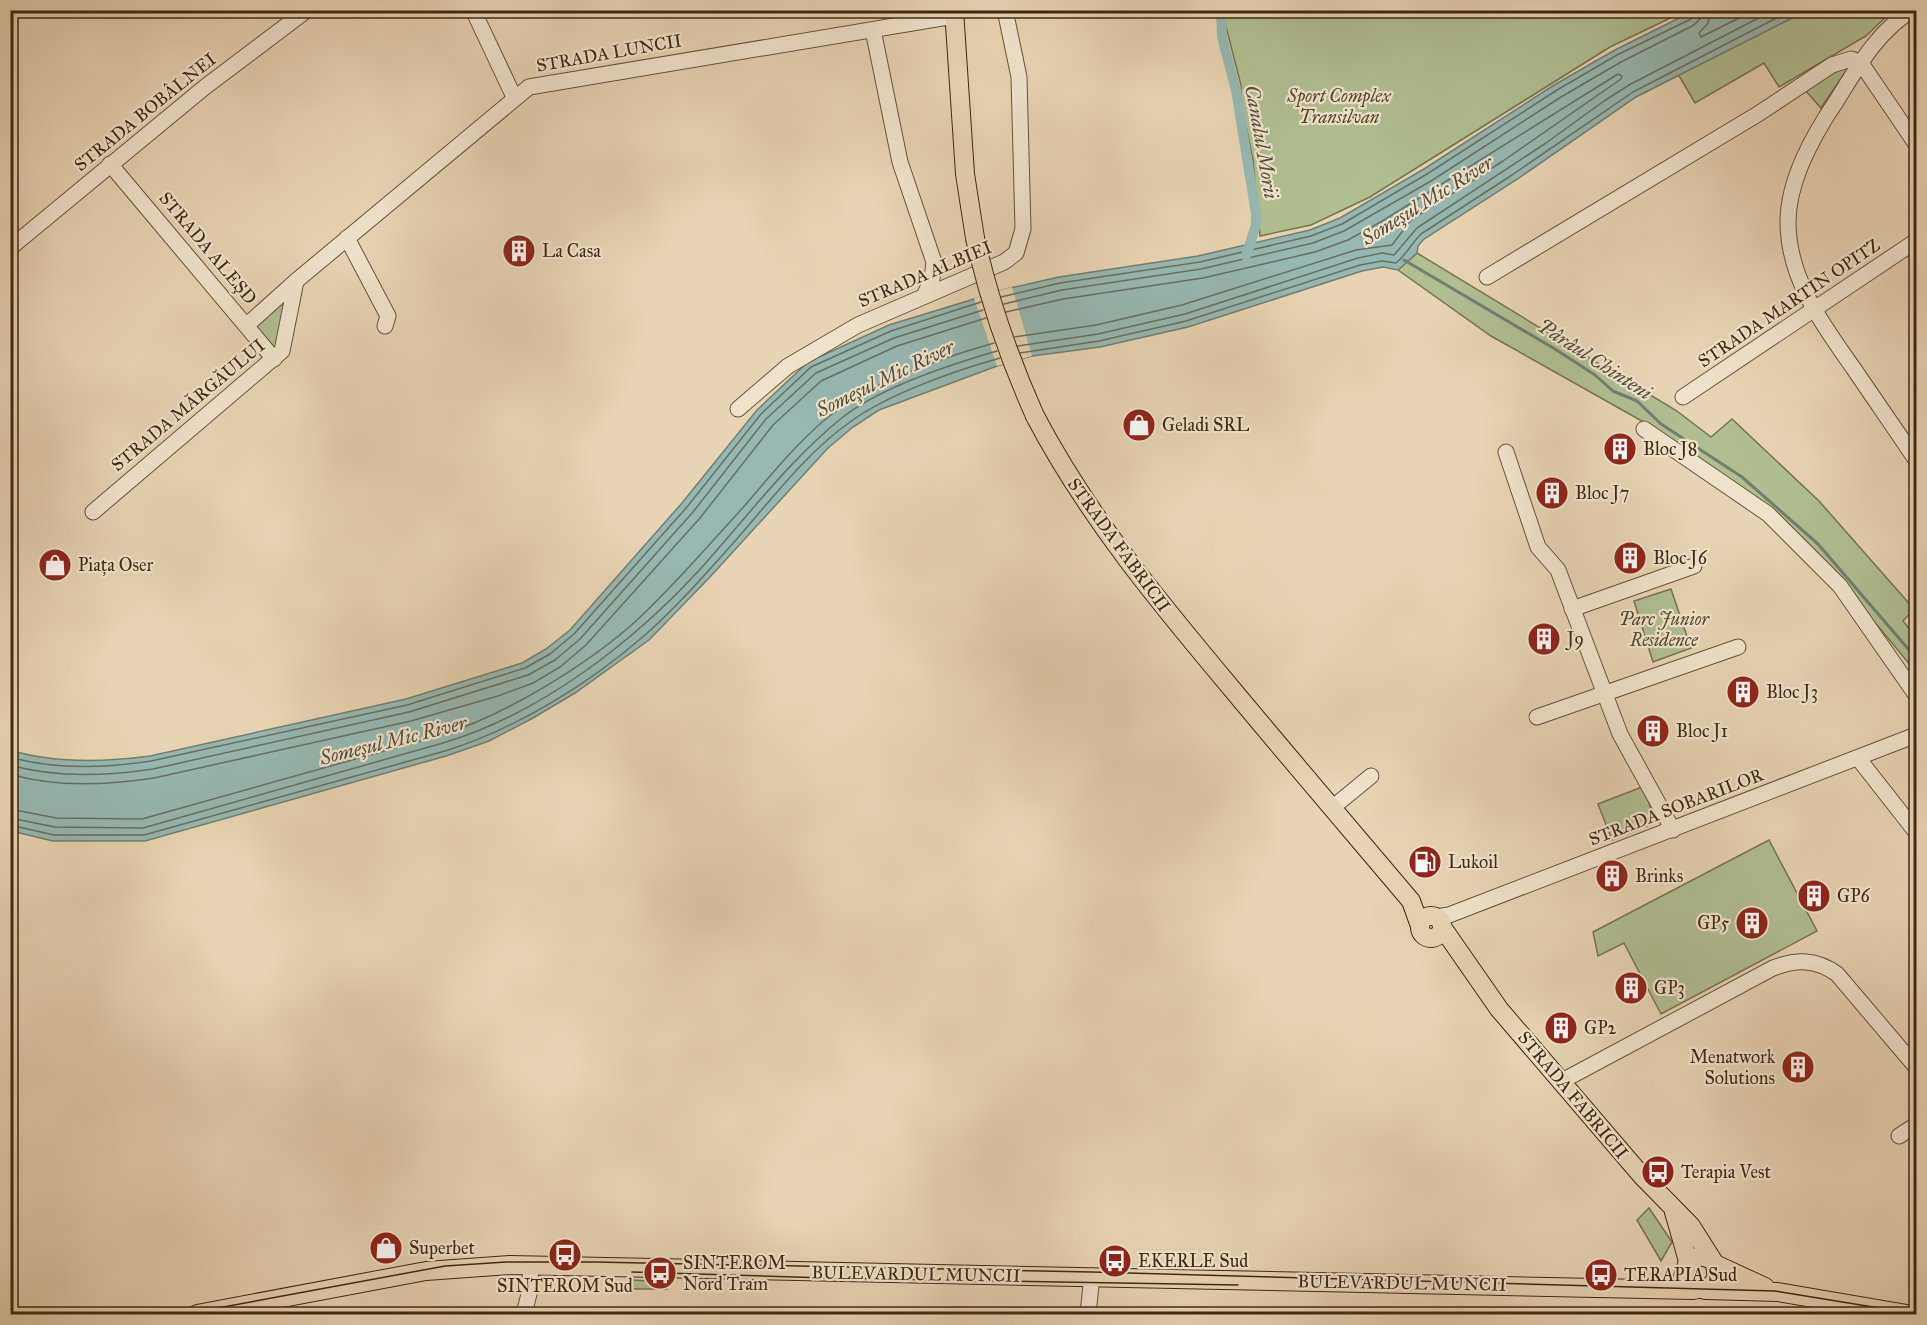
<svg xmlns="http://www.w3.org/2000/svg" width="1927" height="1325" font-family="'IM FELL Great Primer',serif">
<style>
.green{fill:#b0be90;stroke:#777450;stroke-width:1.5}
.water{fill:#97b7b2;stroke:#737f72;stroke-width:1.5}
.pier{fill:#e7d4b2}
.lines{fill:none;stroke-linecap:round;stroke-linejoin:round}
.shore{stroke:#6a7062;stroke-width:1.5}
.stream{stroke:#737f72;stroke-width:3}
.canal{stroke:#97b7b2;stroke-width:10}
.minor-casing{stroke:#685439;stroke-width:17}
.major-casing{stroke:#3e2a11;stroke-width:20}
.minor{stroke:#efe3cd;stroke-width:15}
.major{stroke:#e7d4b2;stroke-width:18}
.tram{stroke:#3e2a11;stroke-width:1.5}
.major-bridge-casing{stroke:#3e2a11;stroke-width:20;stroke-linecap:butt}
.major-bridge{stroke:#e7d4b2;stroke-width:18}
.labels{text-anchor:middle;stroke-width:4.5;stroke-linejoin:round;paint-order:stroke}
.street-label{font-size:18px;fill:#3e2a11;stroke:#efe3cd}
.park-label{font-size:18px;font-style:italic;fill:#55482a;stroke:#efe3cd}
.poi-label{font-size:18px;fill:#3e2a11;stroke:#efe3cd;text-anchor:start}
.water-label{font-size:20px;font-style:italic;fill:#544d39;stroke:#efe3cd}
</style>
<rect width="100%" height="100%" fill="#e7d4b2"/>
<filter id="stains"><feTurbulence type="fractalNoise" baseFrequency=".00333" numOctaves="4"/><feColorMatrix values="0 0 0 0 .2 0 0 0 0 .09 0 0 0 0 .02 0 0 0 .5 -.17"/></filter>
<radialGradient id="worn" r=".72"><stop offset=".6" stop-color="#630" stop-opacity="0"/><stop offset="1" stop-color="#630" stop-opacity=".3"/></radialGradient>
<g class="green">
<path d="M1227,10h458v1l-75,36 -240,150 -59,28 -51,11 -7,-76 -12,-59v-16l-16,-62z"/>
<path d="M1806,11h86l-26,25 -87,51 -15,-24 -69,40 -17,-29z"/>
<path d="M1846,66l2,2 -27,40 -17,-19z"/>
<path d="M1417,253l260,158 34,26 21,-18 87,82 95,108 -11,12 13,16v35l-102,-123 -158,-120 -165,-93 -93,-66z"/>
<path d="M291,289l-14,63 -25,-27z"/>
<path d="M1671,589l20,59 -38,14 -19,-61z"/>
<path d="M1647,785l5,39 -40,16 -14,-36z"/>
<path d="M1769,840l48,91 -156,83 -37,-71 -26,13 -5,-24z"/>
<path d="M1649,1208l23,34 -11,19 -24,-41z"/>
<path d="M632,1280l35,2v7h-38z"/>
</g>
<path class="water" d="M1693,11h113l-170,86 -120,83 -92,59 -6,7 -1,7 -19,17 -15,-3 -21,4 -174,56 -88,20 -68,9 -35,10 -118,44 -26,17 -25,21 -118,129 -61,63 -74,53 -42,25 -44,23 -43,15 -301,85h-92l-42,-10 -1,-81c45,14 95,12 140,6l256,-57 116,-36 24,-14 24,-19 112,-127 75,-93 51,-48 81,-37 121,-37 49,-11 139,-21 112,-26 30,-12 84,-49 130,-84 61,-35z"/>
<path class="pier" d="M1012,287l20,69 -35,10 -23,-68z"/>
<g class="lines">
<g class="shore">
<path d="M1711,10l-3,13 -9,10 2,4 54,-27"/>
<path d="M1001,297l59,-14 140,-21 111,-26 31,-12 85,-50 130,-84 60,-35 74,-36 3,-9"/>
<path d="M1004,304l58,-14 139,-21 112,-26 31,-12 87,-50 130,-84 60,-35 73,-37 6,-6 2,-9"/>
<path d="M1006,312l57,-13 140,-21 112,-26 33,-12 36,-20 234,-146 4,2 -1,3 -118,82 -92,59 -19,25 -36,5 -174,55 -86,20 -81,12"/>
<path d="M1018,346l80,-12 87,-20 173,-56 24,-5 12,2 23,-27 129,-85 58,-42 25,-16 145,-75"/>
<path d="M1020,353l79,-12 87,-20 174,-56 22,-4 14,2c11,-9 15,-19 25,-29l91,-59 121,-83 159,-82"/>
<path d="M10,757c45,13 96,11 141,4l256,-56 118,-37 25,-14 24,-20 113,-127 74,-93 50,-47 80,-36 90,-29"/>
<path d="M10,765c45,13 97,11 143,4l256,-57 119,-37 27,-15 25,-21 113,-127 73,-93 50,-46 78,-35 89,-28"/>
<path d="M10,774c46,14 98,11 144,4l257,-57 87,-25 35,-13 27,-16 26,-22 114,-127 73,-93 48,-44 76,-35 89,-28"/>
<path d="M10,809l46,9 86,1 299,-84c63,-19 146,-70 195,-114 37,-34 69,-72 103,-109 31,-35 62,-76 101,-104 42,-30 105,-51 154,-65"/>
<path d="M10,818l45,9 88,1 300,-85c98,-29 192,-102 260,-177 45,-50 87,-107 140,-149 37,-29 109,-53 154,-66"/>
<path d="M10,825l44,10h90l301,-84c71,-22 144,-67 200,-116 33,-29 62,-63 91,-95 35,-40 70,-87 114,-118 38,-28 104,-51 150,-64"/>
</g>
<path class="stream" d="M1404,260l151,89 40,26 18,16 24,10 24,23 81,53 76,67 98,114"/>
<path class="canal" d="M1221,10l1,27 14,53 20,124v11l-10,31"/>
<g class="minor-casing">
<g id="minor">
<path d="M473,10l41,87"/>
<path d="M1913,10c-34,19 -56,58 -76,90 -23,34 -49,79 -49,122 0,57 35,103 66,147 21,31 42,61 62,91"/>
<path d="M873,30l27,132 34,100 -2,17 -7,15"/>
<path d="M1861,63l55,81"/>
<path d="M110,164l164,195"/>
<path d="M347,238l41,78 -3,10"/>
<path d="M10,248l195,-161 102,-77"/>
<path d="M1487,277l271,-163 74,-49 19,-6 10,4"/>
<path d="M247,325l49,-44 233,-194 425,-71"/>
<path d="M1683,397l233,-156"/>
<path d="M738,409l50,-43 70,-41 146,-63 12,-9 7,-24 -4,-152 -14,-67"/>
<path d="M1644,429l124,85 72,72 76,109"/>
<path d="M1506,452l32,95 20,23 62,164 53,96"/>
<path d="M93,512l189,-161 14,-70"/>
<path d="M1572,609l122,-43"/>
<path d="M1537,717l201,-70"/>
<path d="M1858,758l58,74"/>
<path d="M1332,808l39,-32"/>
<path d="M1436,917l13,-2 467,-180"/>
<path d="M1562,1081l211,-113c24,-9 43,-9 64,6l79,93"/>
<path d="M1899,1136l17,-11"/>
<path d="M524,1314l5,-20 2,-28"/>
<path d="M1088,1314l4,-38"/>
</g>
</g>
<g class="major-casing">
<g id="major">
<path d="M954,10l11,164 10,64"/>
<path d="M1035,416c53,101 124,186 197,273 59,71 119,141 179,212l9,25"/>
<circle cx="1431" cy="927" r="11"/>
<path d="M1442,927l57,82 143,167 49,50 24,38 2,15 -11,11 -17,-3 -6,-10 5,-16 13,-5 9,3"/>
<path d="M1674,1212l14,49"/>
<path d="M1715,1264l50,23"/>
<path d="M1706,1290l72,2 129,22"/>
<path d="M197,1314l229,-43 84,-6 1184,25"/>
</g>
</g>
<use href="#minor" class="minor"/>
<use href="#major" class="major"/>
<g class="tram">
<path d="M632,1272l195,6 411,7"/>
<path d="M185,1314l260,-48 61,-4h89l497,10 683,19 141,23"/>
</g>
<g class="major-bridge-casing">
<path id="major-bridge" d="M975,238c14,62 34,120 60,178"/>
</g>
<use href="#major-bridge" class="major-bridge"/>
</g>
<defs>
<g id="building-disc" transform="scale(1.725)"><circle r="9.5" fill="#8f2418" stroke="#efe3cd"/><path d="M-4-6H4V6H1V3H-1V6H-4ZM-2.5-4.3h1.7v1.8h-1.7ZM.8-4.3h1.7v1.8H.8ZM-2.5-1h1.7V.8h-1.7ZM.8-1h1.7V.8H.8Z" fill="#fff"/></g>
<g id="shop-disc" transform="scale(1.725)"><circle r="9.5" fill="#8f2418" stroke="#efe3cd"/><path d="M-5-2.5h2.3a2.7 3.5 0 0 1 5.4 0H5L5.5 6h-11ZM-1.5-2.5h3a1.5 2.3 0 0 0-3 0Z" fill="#fff"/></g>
<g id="fuel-disc" transform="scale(1.725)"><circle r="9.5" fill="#8f2418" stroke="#efe3cd"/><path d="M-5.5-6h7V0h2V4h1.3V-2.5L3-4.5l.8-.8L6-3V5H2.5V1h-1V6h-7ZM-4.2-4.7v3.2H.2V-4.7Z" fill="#fff"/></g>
<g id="bus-disc" transform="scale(1.725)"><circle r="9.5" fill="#8f2418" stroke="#efe3cd"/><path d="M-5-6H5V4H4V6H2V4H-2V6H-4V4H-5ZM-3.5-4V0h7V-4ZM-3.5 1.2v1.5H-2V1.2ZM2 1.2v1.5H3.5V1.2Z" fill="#fff"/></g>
</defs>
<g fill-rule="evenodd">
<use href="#building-disc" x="519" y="251"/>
<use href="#shop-disc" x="1139" y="425"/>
<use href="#building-disc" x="1620" y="449"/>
<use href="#building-disc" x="1552" y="493"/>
<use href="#building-disc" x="1630" y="558"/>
<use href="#shop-disc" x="55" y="565"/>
<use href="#building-disc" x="1544" y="639"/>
<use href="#building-disc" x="1743" y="692"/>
<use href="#building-disc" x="1653" y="731"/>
<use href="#fuel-disc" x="1425" y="862"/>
<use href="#building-disc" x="1612" y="876"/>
<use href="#building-disc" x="1814" y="896"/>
<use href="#building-disc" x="1752" y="923"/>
<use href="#building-disc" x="1631" y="988"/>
<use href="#building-disc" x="1561" y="1028"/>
<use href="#building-disc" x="1798" y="1067"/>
<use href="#bus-disc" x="1658" y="1172"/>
<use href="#shop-disc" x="386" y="1248"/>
<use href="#bus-disc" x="565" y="1255"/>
<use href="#bus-disc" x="1115" y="1261"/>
<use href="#bus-disc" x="660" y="1273"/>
<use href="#bus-disc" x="1601" y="1275"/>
</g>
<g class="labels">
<g class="street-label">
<text transform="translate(609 53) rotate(-10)" y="6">STRADA LUNCII</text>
<text transform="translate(145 112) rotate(-39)" y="6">STRADA BOBÂLNEI</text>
<text transform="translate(208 248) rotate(50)" y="6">STRADA ALEȘD</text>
<text transform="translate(925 274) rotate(-23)" y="6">STRADA ALBIEI</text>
<text transform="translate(1789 303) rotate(-34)" y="6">STRADA MARTIN OPITZ</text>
<text transform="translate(188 405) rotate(-40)" y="6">STRADA MĂRGĂULUI</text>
<text transform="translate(1119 545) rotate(54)" y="6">STRADA FABRICII</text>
<text transform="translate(1676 807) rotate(-21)" y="6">STRADA SOBARILOR</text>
<text transform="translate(1573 1095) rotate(50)" y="6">STRADA FABRICII</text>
<text transform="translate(916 1274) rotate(1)" y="6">BULEVARDUL MUNCII</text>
<text transform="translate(1402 1283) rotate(1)" y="6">BULEVARDUL MUNCII</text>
</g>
<g class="park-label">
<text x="1339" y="102">Sport Complex<tspan x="1339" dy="21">Transilvan</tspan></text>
<text x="1664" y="625">Parc Junior<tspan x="1664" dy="21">Residence</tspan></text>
</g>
<g class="poi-label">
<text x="542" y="257">La Casa</text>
<text x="1162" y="431">Geladi SRL</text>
<text x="1643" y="455">Bloc J8</text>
<text x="1575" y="499">Bloc J7</text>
<text x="1653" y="564">Bloc J6</text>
<text x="78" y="571">Piața Oser</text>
<text x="1567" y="645">J9</text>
<text x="1766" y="698">Bloc J3</text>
<text x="1676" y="737">Bloc J1</text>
<text x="1448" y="868">Lukoil</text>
<text x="1635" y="882">Brinks</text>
<text x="1837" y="902">GP6</text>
<text x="1729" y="929" text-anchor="end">GP5</text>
<text x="1654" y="994">GP3</text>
<text x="1584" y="1034">GP2</text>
<text x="1775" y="1063" text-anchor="end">Menatwork<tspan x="1775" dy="21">Solutions</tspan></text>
<text x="1681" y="1178">Terapia Vest</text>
<text x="409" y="1254">Superbet</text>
<text x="1138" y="1267">EKERLE Sud</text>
<text x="683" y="1269">SINTEROM<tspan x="683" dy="21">Nord Tram</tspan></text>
<text x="1624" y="1281">TERAPIA Sud</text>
<text x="565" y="1292" text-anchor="middle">SINTEROM Sud</text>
</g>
<g class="water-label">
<text transform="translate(1262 142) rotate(80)" y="7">Canalul Morii</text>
<text transform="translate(1427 200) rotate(-32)" y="7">Someşul Mic River</text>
<text transform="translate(1595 359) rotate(33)" y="7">Pârâul Chinteni</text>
<text transform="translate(885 378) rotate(-26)" y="7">Someşul Mic River</text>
<text transform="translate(393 740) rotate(-14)" y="7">Someşul Mic River</text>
</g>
</g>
<rect width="1927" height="1325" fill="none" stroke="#e7d4b2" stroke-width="36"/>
<rect x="12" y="12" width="1903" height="1301" fill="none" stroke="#3e2a11" stroke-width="3"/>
<rect x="18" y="18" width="1891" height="1289" fill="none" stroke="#3e2a11" stroke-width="1.5"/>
<rect width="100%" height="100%" filter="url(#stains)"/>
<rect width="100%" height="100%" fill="url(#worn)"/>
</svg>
